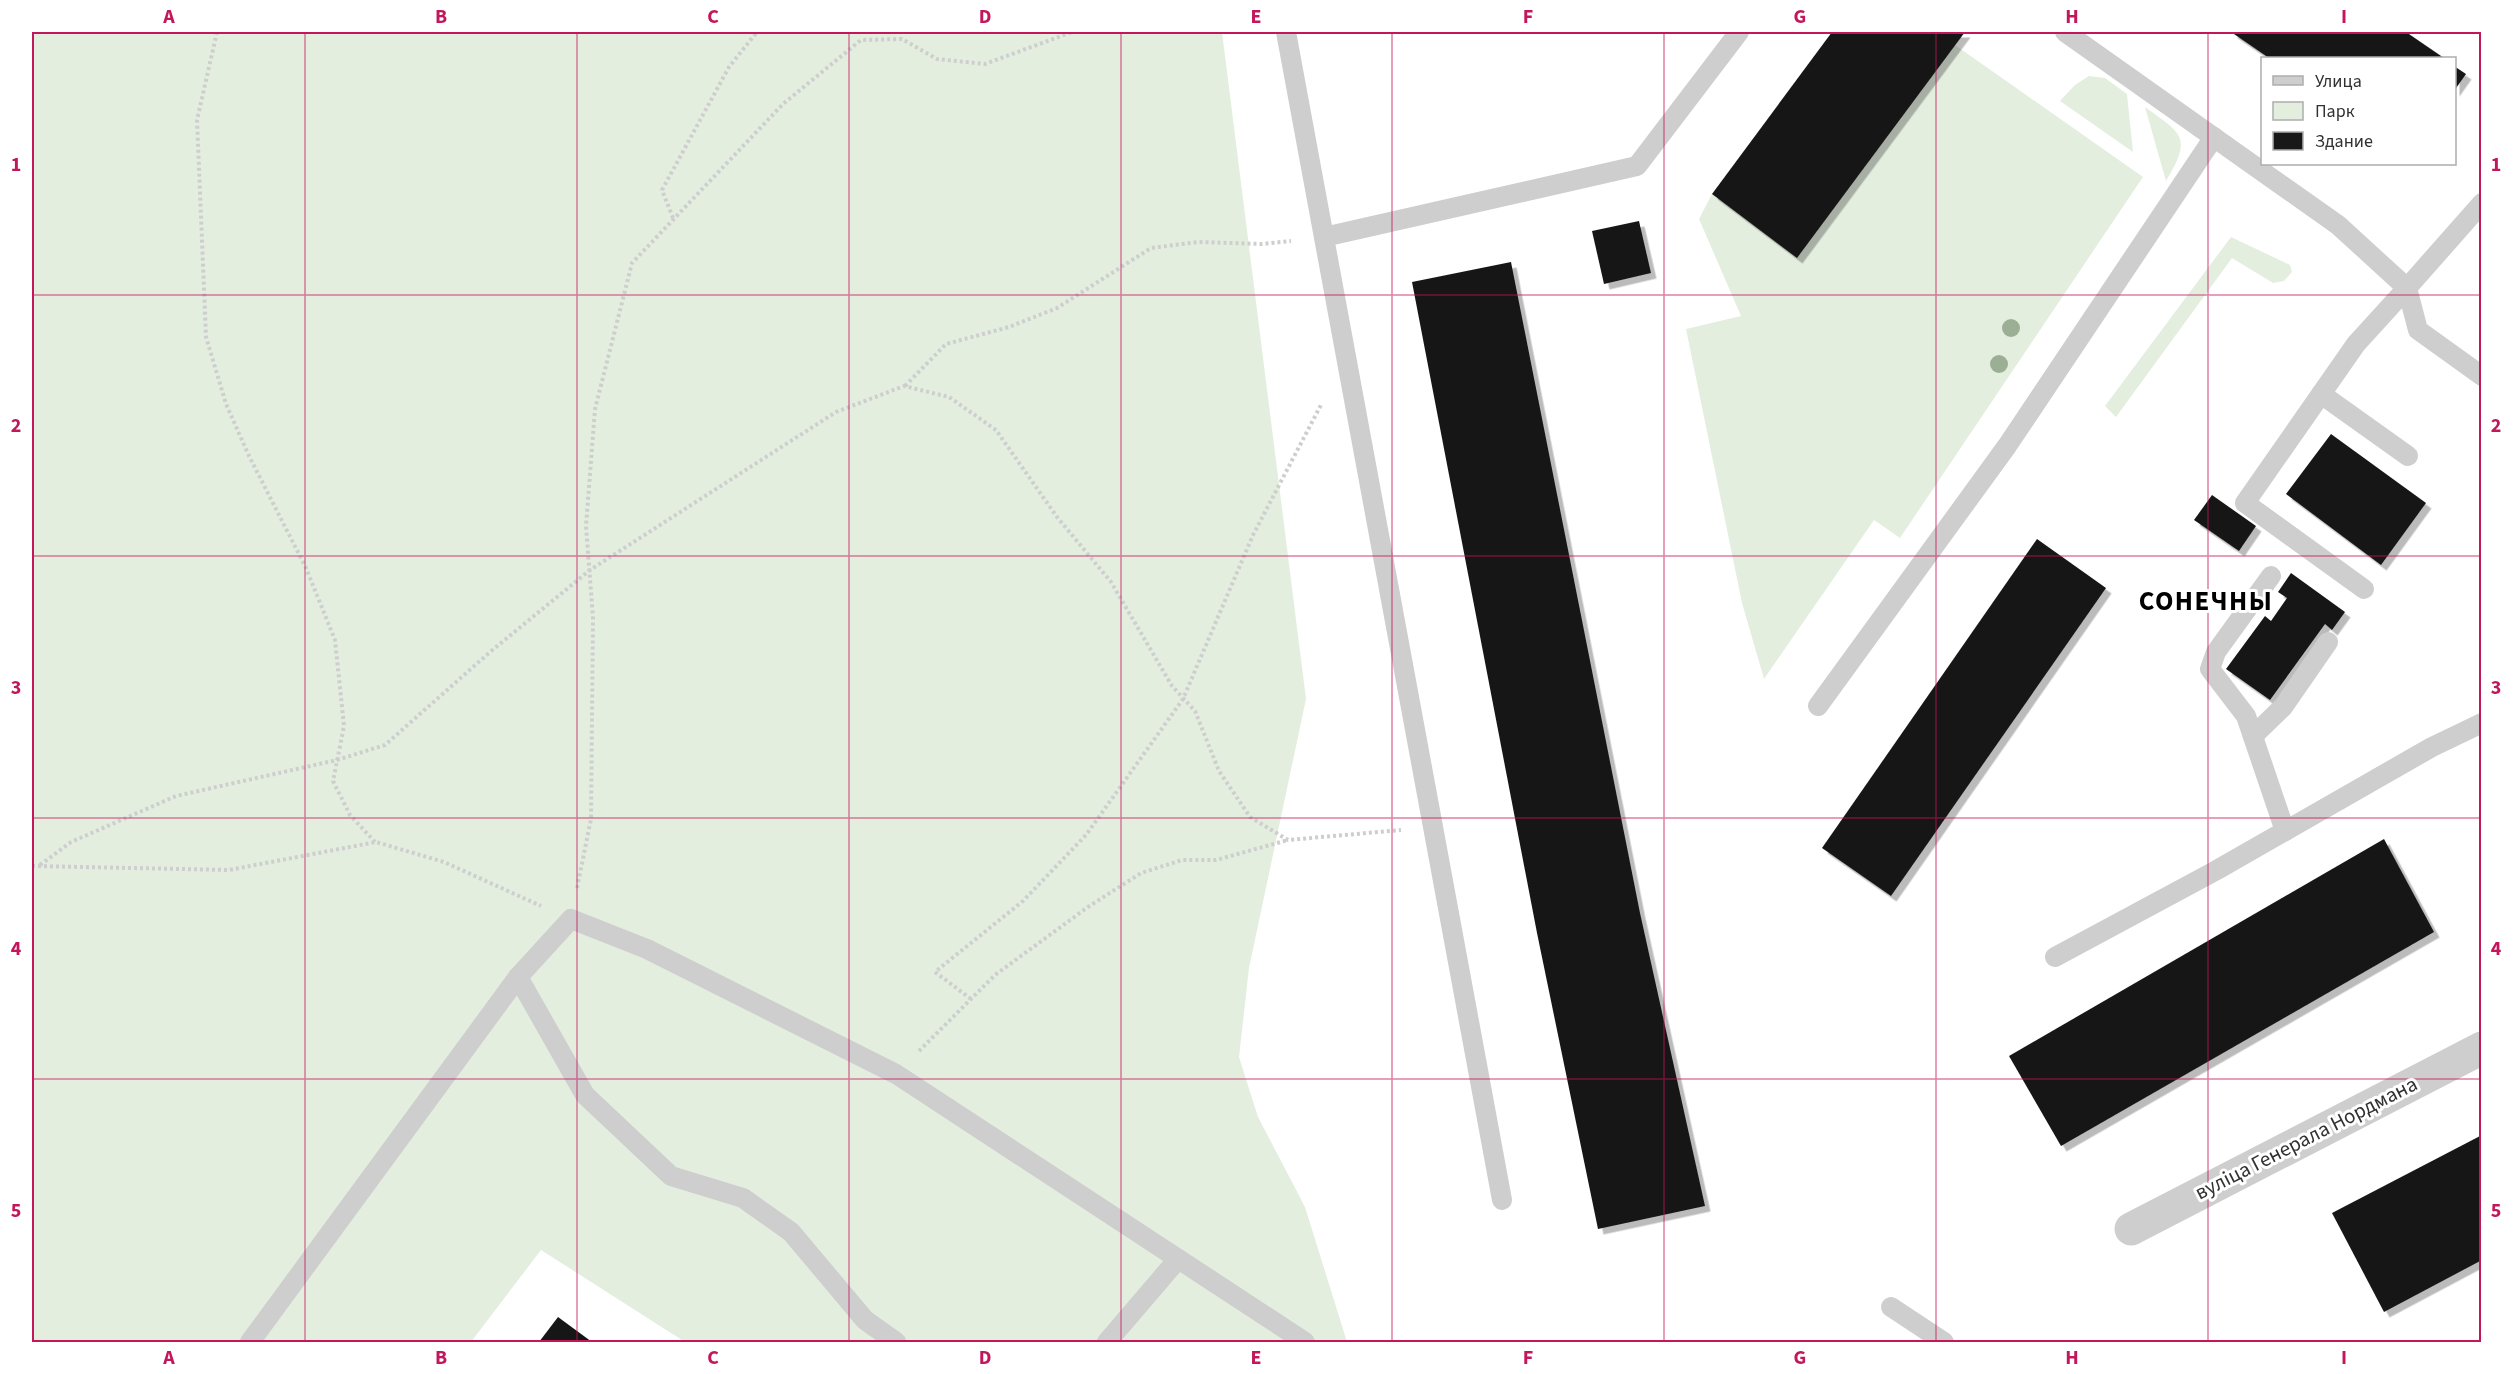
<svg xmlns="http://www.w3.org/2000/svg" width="2513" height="1374" font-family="'Source Sans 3',sans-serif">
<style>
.green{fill:#e4eedf}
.building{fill:#181818;filter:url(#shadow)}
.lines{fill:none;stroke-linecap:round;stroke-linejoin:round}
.path{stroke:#cecece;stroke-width:4;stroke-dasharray:3 3;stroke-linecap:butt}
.service{stroke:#cecece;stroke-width:20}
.minor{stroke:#cecece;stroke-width:33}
.tree{fill:#9baf94}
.grid{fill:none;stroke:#c2185b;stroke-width:1.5;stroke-opacity:0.55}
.labels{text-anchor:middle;stroke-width:6;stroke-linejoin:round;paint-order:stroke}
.street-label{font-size:21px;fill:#313131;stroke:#fff}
.district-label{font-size:27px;font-weight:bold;letter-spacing:1.5px;fill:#000;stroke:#fff}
.neatline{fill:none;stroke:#c2185b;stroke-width:2}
.grid-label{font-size:20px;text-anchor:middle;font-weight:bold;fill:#c2185b}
</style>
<defs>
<filter id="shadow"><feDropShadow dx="5.5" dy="5.5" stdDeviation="0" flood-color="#0004"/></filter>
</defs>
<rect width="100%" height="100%" fill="#fff"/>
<g class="green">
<path d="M32,32h1190l84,667 -57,269 -10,89 19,60 47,90 42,135h-662l-144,-92 -70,92h-439z"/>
<path d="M1955,45l188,132 -243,361 -26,-18 -110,159 -22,-76 -56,-274 55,-13 -42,-97 13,-25 85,63z"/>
<path d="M2089,76l16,2 22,16 6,58 -73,-51 15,-16z"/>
<path d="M2145,107c37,27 48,30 21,74z"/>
<path d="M2231,237l59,28 2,7 -8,9 -11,2 -41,-25 -116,159 -11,-11z"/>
</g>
<g class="building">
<path d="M1832,32h133l-168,226 -85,-64z"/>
<path d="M2231,32h175l38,26h-175z"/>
<path d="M2454,66l12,8 -12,17z"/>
<path d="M1639,221l12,52 -47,11 -12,-53z"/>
<path d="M1511,262l129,651 65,293 -107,23 -61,-296 -125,-651z"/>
<path d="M2331,434l95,69 -45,62 -95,-71z"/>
<path d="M2212,495l44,31 -17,25 -45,-31z"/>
<path d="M2037,539l69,49 -215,308 -69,-48z"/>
<path d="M2291,573l54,39 -13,18 -7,-6 -55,76 -44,-31 39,-53 6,5 16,-23 -9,-6z"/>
<path d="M2384,839l50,93 -373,214 -52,-90z"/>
<path d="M2482,1135v125l-98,52 -52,-99z"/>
<path d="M558,1317l34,25h-53z"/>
</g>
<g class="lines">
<g class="path">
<path d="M217,32l-20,88 9,217 20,67 23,52 57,112 29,72 9,86 -11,55 17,34 25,27"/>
<path d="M673,218l-11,-28 67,-123 28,-35"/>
<path d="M905,386l41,-42 63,-17 48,-19 94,-60 47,-6 64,2 29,-3"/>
<path d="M40,865l31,-23 105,-46 161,-36 48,-15 105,-93 100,-82 246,-158 68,-26 45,11 47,33 61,87 54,65 61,104 23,25 24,60 31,46 38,23 113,-10"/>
<path d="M32,866l197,4 147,-28 68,20 97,44"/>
<path d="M577,888l14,-69 2,-201 -7,-92 9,-117 37,-146 151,-159 78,-64 41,-1 35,20 48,5 87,-32"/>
<path d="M971,999l-36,-27 88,-71 63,-66 97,-136 70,-164 69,-132"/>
<path d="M919,1051l76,-76 93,-68 53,-34 41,-13h34l72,-20"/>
</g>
<g class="service">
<path d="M1286,32l216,1168"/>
<path d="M2065,32l273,193 69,63 75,-85"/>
<path d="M1324,237l313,-71 102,-134"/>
<path d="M2407,288l11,42 64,46"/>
<path d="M2321,394l87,62"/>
<path d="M2271,576l-55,76 -6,17 36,47 39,115"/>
<path d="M2364,589l-119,-86 111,-159 51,-56"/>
<path d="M1818,706l189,-260 207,-309"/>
<path d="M2253,736l30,-29 45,-65"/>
<path d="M2055,957l160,-86 217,-124 50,-24"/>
<path d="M518,977l67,118 86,81 72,22 48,34 74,88 31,22"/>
<path d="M1891,1307l53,35"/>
<path d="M250,1342l268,-365 53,-58 76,30 249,125 409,268"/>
<path d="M1107,1342l71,-83"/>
</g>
<path class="minor" d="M2131,1229l351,-181"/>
</g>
<g class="tree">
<circle cx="2011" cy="328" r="9"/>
<circle cx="1999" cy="364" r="9"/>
</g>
<path class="grid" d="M305,32v1310M577,32v1310M849,32v1310M1121,32v1310M1392,32v1310M1664,32v1310M1936,32v1310M2208,32v1310M32,295h2450M32,556h2450M32,818h2450M32,1079h2450"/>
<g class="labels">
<g class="street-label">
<text transform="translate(2306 1138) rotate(-27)" y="7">вуліца Генерала Нордмана</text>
</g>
<g class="district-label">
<text x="2206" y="610">СОНЕЧНЫ</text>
</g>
</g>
<rect width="2513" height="1374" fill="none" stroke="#ffffff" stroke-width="66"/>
<rect x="2261" y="57" width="195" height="108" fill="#ffffff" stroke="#adadad" stroke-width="1.5"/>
<rect x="2273" y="76" width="30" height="9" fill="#cecece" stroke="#adadad" stroke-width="1.5"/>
<text x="2315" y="87" font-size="18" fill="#313131">Улица</text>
<rect x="2273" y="102" width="30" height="18" fill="#e4eedf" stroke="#adadad" stroke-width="1.5"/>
<text x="2315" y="117" font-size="18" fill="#313131">Парк</text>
<rect x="2273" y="132" width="30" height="18" fill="#181818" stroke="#adadad" stroke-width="1.5"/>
<text x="2315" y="147" font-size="18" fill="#313131">Здание</text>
<rect x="33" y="33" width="2447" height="1308" class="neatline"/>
<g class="grid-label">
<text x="169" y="23">A</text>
<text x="441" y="23">B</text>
<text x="713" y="23">C</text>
<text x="985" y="23">D</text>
<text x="1256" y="23">E</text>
<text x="1528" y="23">F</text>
<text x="1800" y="23">G</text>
<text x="2072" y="23">H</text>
<text x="2344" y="23">I</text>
<text x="16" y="171">1</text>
<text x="2496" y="171">1</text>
<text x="16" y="432">2</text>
<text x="2496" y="432">2</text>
<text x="16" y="694">3</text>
<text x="2496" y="694">3</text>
<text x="16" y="955">4</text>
<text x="2496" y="955">4</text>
<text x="16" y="1217">5</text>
<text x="2496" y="1217">5</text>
<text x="169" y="1364">A</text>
<text x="441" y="1364">B</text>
<text x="713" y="1364">C</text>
<text x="985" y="1364">D</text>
<text x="1256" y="1364">E</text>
<text x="1528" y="1364">F</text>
<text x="1800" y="1364">G</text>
<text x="2072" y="1364">H</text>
<text x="2344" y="1364">I</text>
</g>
</svg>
